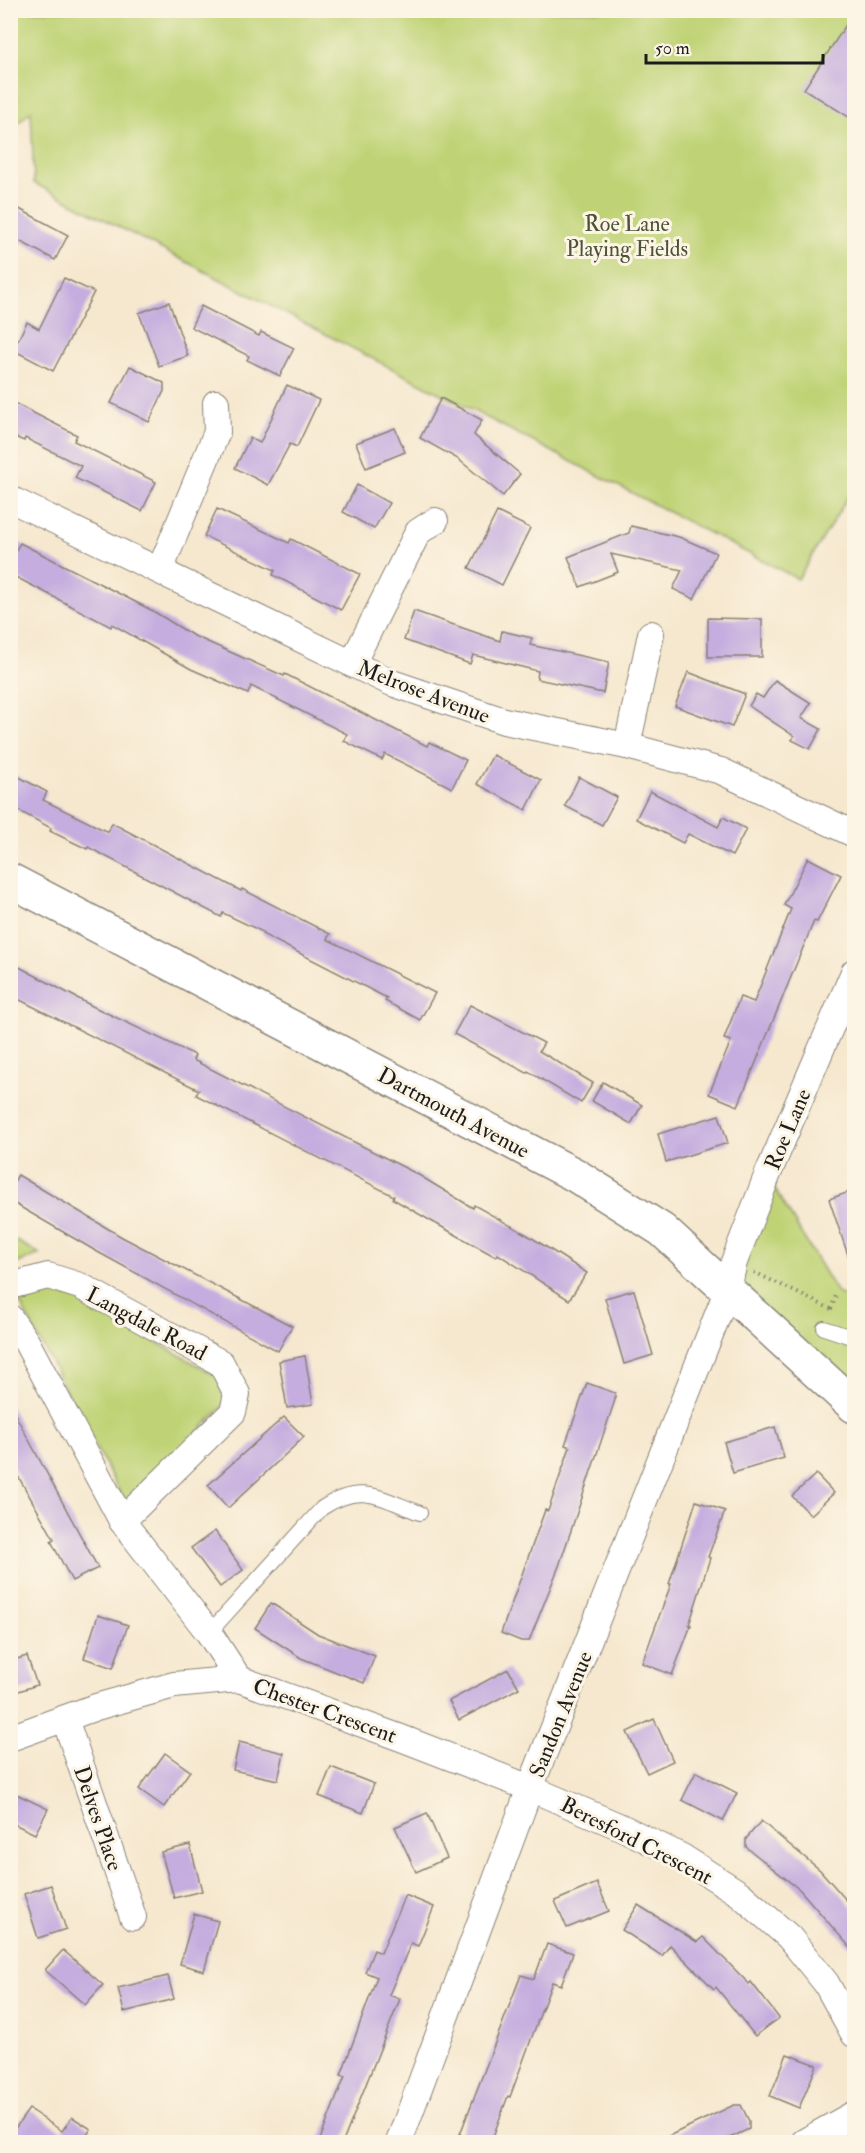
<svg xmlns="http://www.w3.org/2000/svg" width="865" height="2153" font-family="'IM FELL Double Pica',serif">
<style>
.green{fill:#bfd376;stroke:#6e7849;stroke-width:1.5}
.building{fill:#c5addf}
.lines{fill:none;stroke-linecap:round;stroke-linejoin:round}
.lane-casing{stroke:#898276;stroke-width:16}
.street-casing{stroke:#898276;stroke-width:28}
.secondary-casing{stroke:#898276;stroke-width:36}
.path{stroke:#898276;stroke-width:4;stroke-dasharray:1.5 4.5;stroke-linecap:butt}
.lane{stroke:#fff;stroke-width:14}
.street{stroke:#fff;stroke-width:26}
.secondary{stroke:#fff;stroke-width:33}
.labels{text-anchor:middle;stroke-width:6;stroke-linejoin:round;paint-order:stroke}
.park-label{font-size:22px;fill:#4d5337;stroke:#fcf5e5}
.street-label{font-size:22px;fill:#1c1c1c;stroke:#fcf5e5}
</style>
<rect width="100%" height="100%" fill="#fcf5e5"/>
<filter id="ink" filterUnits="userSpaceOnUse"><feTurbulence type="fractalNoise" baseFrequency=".0167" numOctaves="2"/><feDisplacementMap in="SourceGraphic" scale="12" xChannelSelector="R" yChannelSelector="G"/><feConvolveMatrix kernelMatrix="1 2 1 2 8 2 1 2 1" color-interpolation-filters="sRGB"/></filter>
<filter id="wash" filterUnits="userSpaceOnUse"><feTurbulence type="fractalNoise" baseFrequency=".008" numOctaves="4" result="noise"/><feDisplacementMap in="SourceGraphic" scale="24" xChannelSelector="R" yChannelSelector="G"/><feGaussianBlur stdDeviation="1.35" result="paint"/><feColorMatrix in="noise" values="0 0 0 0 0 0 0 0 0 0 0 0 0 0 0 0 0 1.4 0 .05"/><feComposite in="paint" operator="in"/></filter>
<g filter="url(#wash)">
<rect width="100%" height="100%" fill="#f6e8cf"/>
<g class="green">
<path d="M11,11h843v476l-56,92 -764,-396 -3,-72 -20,18z"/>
<path d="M767,1176l70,117 17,7v110l-126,-121z"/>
<path d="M11,1238l29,16 -29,12z"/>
<path d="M40,1289l41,11 138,77 7,26 -99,103 -108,-205z"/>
</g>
<g id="blocks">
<g class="building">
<path d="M855,11v110l-51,-32z"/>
<path d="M10,204l58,31 -13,25 -45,-24z"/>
<path d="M64,278l30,14 -41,79 -40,-21 14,-28 12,7z"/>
<path d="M169,302l19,54 -29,10 -20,-53z"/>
<path d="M201,306l58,30 2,-4 33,16 -14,28 -33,-16 2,-4 -58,-29z"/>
<path d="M130,366l34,17v8l-15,31 -38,-19z"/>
<path d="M287,385l32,15 -22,47 -7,-3 -22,41 -33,-17 15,-30 10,5z"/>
<path d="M441,398l41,22 -8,15 46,39 -17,22 -45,-37 -38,-21z"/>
<path d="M10,401l67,34 -3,6 82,41 -14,29 -67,-33 6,-12 -56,-28 -1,3 -14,-6z"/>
<path d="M395,428l10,24 -39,16 -10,-25z"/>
<path d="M357,485l32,18 -15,26 -31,-17z"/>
<path d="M217,509l72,34 2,-4 69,35 -19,36 -68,-35 2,-5 -71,-34z"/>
<path d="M497,512l33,16 -28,57 -33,-17z"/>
<path d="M631,526l48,11 37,16 -22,46 -21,-10 9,-19 -71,-16 7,18 -38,15 -12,-30 61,-24z"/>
<path d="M20,543l133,68 39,24 92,41 1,-2 142,72 2,-4 37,18 -14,28 -67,-34 -3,6 -38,-19 3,-7 -96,-48 -3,8 -57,-25 -79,-45 -1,3 -101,-53v-13z"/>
<path d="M414,611l86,30 2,-10 30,7 -2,7 79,17 -6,31 -66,-14 1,-8 -65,-16 -3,9 -66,-24z"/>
<path d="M708,618l54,1v38h-54z"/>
<path d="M688,672l57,22 -13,33 -57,-21z"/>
<path d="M775,680l36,23 -10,15 20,11 -11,20 -18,-9 2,-4 -45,-30 7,-12 7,4z"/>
<path d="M493,755l48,25 -15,30 -49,-26z"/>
<path d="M10,772l37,20 -4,8 65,32 4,-9 129,68 1,-2 88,45 -3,5 108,54 -15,27 -35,-19 2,-3 -125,-64 1,-2 -40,-19 -2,4 -133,-70 -1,2 -37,-18 1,-3 -41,-22z"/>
<path d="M579,777l38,20 -15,28 -37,-19z"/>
<path d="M650,791l68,36 5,-10 23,12 -14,27 -44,-22 -5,9 -47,-24z"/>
<path d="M808,858l33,17 -24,47 -3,-1 -76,185 -29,-12 22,-53 -7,-2 16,-42 14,5 37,-93 -7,-4z"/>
<path d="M10,962l82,44 103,49 -2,5 224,114 56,34 1,-3 55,31 58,37 -18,27 -71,-46 -2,3 -65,-36 -38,-22 1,-3 -198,-101 3,-5 -189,-95z"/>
<path d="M470,1005l74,38 -5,8 54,32 -12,20 -53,-32 -1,2 -73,-39z"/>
<path d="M603,1082l39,23 -11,19 -39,-23z"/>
<path d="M719,1115l9,28 -62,19 -8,-28z"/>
<path d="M18,1175l104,62 170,89 -14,25 -184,-101 -84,-49v-13z"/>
<path d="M855,1190v73l-4,1 -22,-65z"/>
<path d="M634,1290l19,65 -29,9 -19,-66z"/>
<path d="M305,1356l8,48 -26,4 -8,-47z"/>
<path d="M587,1383l28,10v7l-56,166 -30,75h-8l-20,-8 44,-123 3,1 22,-64 -5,-2z"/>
<path d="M10,1405l88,163 -26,13 -21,-40 3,-2 -44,-77z"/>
<path d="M284,1417l20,20 -76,71 -20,-23z"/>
<path d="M775,1427l9,31 -51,15 -9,-31z"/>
<path d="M816,1474l18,19 -23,22 -19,-19z"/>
<path d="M696,1501l29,10 -17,46 2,1 -21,67h2l-19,50 -30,-12 29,-79h-2z"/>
<path d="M215,1531l28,39 -23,17 -29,-39z"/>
<path d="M271,1603l47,31 57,22 -11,27 -63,-25 -46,-30z"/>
<path d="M98,1615l30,10 -15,43 -29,-10z"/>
<path d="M27,1656l10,29 -27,9v-33z"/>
<path d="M508,1669l11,19 -60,32 -10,-19z"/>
<path d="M654,1719l19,42 -26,12 -20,-41z"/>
<path d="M239,1742l45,11 -6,27 -45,-10z"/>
<path d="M165,1753l25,18 -26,36 -25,-18z"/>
<path d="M331,1767l43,17 -11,29 -44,-17z"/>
<path d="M696,1772l41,21 -14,28 -41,-21z"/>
<path d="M10,1791l38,18 -13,25 -25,-12z"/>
<path d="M427,1813l20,45 -31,14 -21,-45z"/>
<path d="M761,1821l59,49 35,40v43l-55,-63 -54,-43v-8z"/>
<path d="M190,1845l12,46 -28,7 -13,-46z"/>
<path d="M597,1883l12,28 -42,17 -12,-27z"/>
<path d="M51,1885l15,44 -28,9 -14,-44z"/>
<path d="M405,1895l29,12 -16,39 -7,-3 -22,52 11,4 -57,143h-24l26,-66 -4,-1 36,-98 -12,-5 9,-22 7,3z"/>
<path d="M638,1905l59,37 6,-5 46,47 2,-2 28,36 -24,18 -39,-49 -2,2 -44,-44 -8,11 -40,-26z"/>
<path d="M194,1914l24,7 -14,50 -24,-7z"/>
<path d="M547,1944l26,9 -12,32 -9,-3 -42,115 -2,-1 -17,46h-34l64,-167 13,4z"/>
<path d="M63,1950l40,35 -18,20 -40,-35z"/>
<path d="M168,1976l6,23 -50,13 -6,-24z"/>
<path d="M787,2054l30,11 -18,43 -29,-12z"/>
<path d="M734,2105h7l8,16v8l-28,13h-65z"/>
<path d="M29,2109l33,22 10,-14 19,12 -9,13h-58l-13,-8z"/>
</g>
</g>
</g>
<g filter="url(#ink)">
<use href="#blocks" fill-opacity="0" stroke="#898276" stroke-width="1.5"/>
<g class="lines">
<g class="lane-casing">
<g id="lane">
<path d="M824,1328l30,10"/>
<path d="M209,1633l113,-125c39,-26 58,-10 98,5"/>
</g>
</g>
<g class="street-casing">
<g id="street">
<path d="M10,499l382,184 112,38 123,25 94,25 133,63"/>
<path d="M160,570l57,-138 -1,-29"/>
<path d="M352,664l66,-132 17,-11"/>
<path d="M627,746l24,-112"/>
<path d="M10,1286l38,-10 32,10 141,77 16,31 -4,18 -111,109"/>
<path d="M10,1318l17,25 95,178 87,112 30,46"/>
<path d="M65,1719l68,198"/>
<path d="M10,1738l86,-31 78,-22 65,-6 162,59 129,50 93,40 59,29 58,37 49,43 37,46 28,51"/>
<path d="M399,2142l131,-354 198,-499 6,-27 33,-86 87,-204"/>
<path d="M804,2142l50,-28"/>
</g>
</g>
<g class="secondary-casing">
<path id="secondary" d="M10,880l565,295 87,55 192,176"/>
</g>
<g class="path">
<path d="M754,1272l77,37"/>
<path d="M831,1309l6,-16"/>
</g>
<use href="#lane" class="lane"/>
<use href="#street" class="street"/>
<use href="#secondary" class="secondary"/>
</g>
</g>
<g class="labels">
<g class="park-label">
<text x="627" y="231">Roe Lane<tspan x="627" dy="25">Playing Fields</tspan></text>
</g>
<g class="street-label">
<text transform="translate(424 691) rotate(21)" y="8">Melrose Avenue</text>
<text transform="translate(454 1112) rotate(28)" y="8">Dartmouth Avenue</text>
<text transform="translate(787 1129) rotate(-67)" y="8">Roe Lane</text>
<text transform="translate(147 1323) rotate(28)" y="8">Langdale Road</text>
<text transform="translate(325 1710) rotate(20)" y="8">Chester Crescent</text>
<text transform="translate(560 1714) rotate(-68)" y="8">Sandon Avenue</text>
<text transform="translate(99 1818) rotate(71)" y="8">Delves Place</text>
<text transform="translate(637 1840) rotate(27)" y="8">Beresford Crescent</text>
</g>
</g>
<rect width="865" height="2153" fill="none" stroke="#fcf5e5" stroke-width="36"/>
<path d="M646 54v9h177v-9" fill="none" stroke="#1c1c1c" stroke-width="3"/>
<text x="655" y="54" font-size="18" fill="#1c1c1c" stroke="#fcf5e5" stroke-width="4.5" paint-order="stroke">50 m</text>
</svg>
